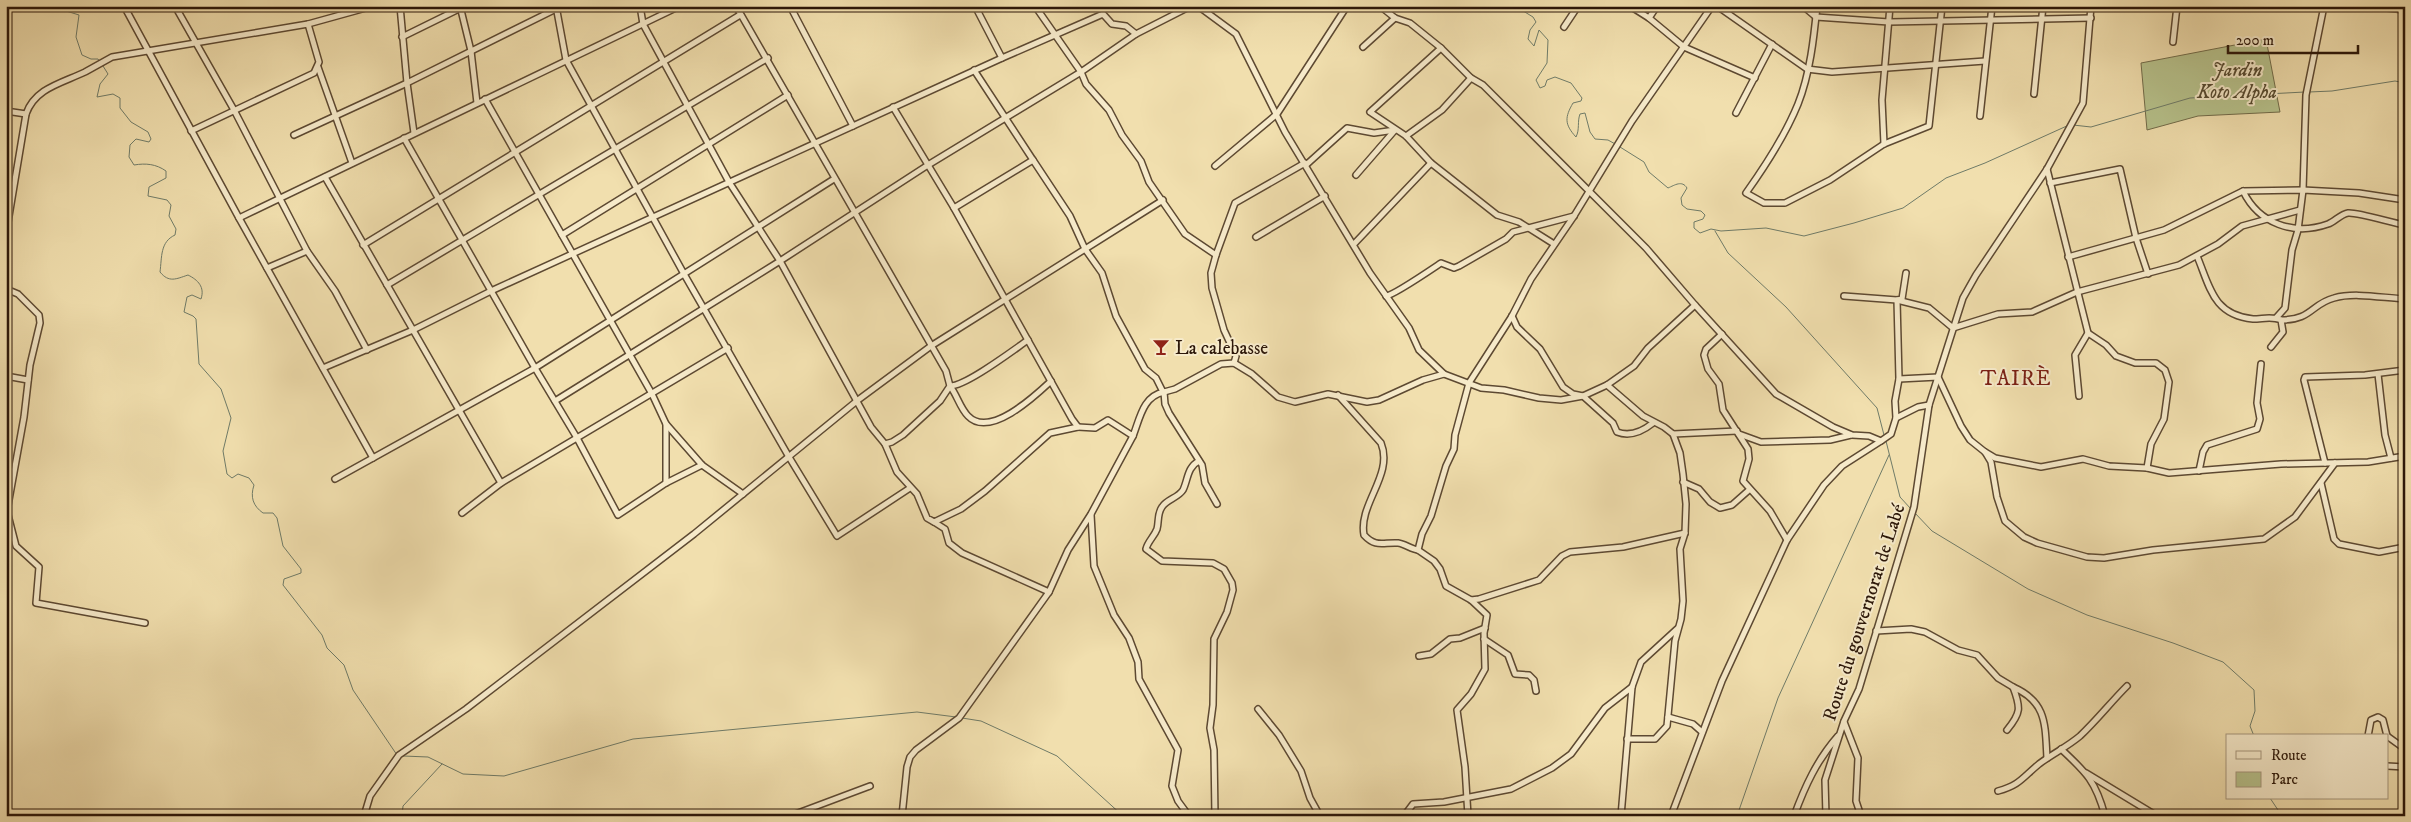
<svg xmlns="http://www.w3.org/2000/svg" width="2411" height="822" font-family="'IM FELL DW Pica',serif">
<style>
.green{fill:#b7c28c;stroke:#726c4a}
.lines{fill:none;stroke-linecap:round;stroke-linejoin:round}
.stream{stroke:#6f7b68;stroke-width:1}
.minor-casing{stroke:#5d4932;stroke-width:8}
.minor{stroke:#f6eaca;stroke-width:5}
.labels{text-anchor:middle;stroke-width:4;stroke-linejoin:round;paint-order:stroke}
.park-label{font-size:19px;font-style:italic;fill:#564a30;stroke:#f6eaca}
.poi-label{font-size:19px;fill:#2c1709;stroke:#f6eaca;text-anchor:start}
.street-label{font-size:19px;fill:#2c1709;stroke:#f6eaca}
.quarter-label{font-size:21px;letter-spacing:1px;fill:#7a1f14;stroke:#f6eaca}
</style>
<rect width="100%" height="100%" fill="#f1dfae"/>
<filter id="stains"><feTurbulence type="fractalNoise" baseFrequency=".004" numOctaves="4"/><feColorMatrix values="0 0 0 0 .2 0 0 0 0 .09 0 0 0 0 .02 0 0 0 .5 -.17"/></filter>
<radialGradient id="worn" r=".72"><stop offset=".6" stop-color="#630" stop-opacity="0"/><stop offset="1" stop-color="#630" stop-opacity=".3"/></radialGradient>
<path class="green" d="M2266,39l14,73 -82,4 -51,14 -6,-67z"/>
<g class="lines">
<g class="stream">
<path d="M62,6l1,4 16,5 -3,22 6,18 9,4h7l2,3"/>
<path d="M1515,6l18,11 3,5 -6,8 -2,9 6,7 5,-16 9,10 -1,23 -11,17 4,8 5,-2 2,-6 8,-3 16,6 11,15 -1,3 -8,2c-8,14 -9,21 3,34 4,-8 1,-15 4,-23l5,-1 5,19 5,7 13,1 9,5"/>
<path d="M103,66l5,8 -8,10 -3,13 16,-3 7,4v10l11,14 17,10 3,7 -2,3 -13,-3 -6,6 -1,12 5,8c12,-2 22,-1 32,6v7l-17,9 -1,9 19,4 4,5 -2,11 7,13 -1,6c-15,7 -13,22 -15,37 9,11 16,7 28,3 10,5 17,12 13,24l-9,-4 -5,2 -3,15 9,4 3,3 3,45 22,25 10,29 -8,33 4,23 5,4 6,-4 11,4 5,7c-4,12 -1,21 9,28h10l4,5 6,28 18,23v4l-17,6 -1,6 39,50 5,13 17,17 9,25 44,65"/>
<path d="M2309,92l23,-1 63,-10 10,2"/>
<path d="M2073,125l18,2 99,-29 115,-6"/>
<path d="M1620,147l24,15 5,10 19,16c7,-3 14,-8 19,0l-6,10 1,7 5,4 14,2 4,4 -2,4 -9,3v6l6,5 11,-4 10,2 45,-3 38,8 50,-13 49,-15 43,-30 39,-15 84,-38"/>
<path d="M1715,231l13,22 58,54 91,101 7,27"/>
<path d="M1886,441l14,56 11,12"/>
<path d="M1914,512l18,19 96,58 59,26 86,28 50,19 31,28 1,21 -5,15 4,10"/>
<path d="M962,718l19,3 76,35 66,60"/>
<path d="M403,756l25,1 35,17 41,2 129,-37 284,-27 39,5"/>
<path d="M2270,798l12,18"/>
<path d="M402,816l1,-10 39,-42"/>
<path d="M1737,816l41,-118 111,-243"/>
</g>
<g class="minor-casing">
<g id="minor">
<path d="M124,6l115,212 134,240"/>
<path d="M175,6l59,104 73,141 28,40 32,59"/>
<path d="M400,6l7,77 7,50"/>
<path d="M460,6l11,45 6,52"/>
<path d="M556,6l10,54 118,214 105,183 48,79 73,-48"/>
<path d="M640,6l3,18 86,158 51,79 91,166 14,17 12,28 20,22 10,24 7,4 27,-13 24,-18 65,-58 28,-6 -6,-8 -118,-211 -61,-101"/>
<path d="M736,6l210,365 4,15 -10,15 -37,34 -11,7 -7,2"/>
<path d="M790,6l63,120"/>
<path d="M975,6l27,52 101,-44 9,10 14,2 10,8 55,-28"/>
<path d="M1198,6l38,28 49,98 85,141 39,55 10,22 25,24 37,14 23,2 35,8 22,2 22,-4 24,-11 27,-19 14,-18 47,-43 -49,-57 -163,-163 -12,-7 -30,-30 -31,-25 -15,-5 -15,-12"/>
<path d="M1630,6l19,12 35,29 71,31"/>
<path d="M1717,6l90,63 25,3 153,-11"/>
<path d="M1803,6l13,11 73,5 202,-4"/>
<path d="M1817,6c-3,31 -7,68 -19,98 -13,32 -32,61 -52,89l18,10h21l45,-23 54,-36 45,-18 13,-120"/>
<path d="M2369,6l36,4"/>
<path d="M1649,18l8,-12"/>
<path d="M1564,27l14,-21"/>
<path d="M1136,34l-55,38 5,12 23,26 13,25 19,26 8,21 36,52 31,21"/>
<path d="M402,37l63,-31"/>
<path d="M2173,42l4,-36"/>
<path d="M1363,47l32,-29"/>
<path d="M1441,48l-71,64 36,24 25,27 66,52 22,7 35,22"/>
<path d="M318,67l34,96"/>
<path d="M2034,94l9,-88"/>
<path d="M485,99l167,295 14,30v59"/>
<path d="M6,111l20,3"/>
<path d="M1736,113l36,-69"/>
<path d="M1980,116l12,-110"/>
<path d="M191,131l123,-58 5,-11 -11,-38"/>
<path d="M294,135l113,-52 155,-77"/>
<path d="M1406,136l36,-26 29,-32"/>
<path d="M404,138l131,230 42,70 41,77 48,-32 36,-18"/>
<path d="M1884,144l-2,-44 8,-94"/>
<path d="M1033,160l37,56 15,33 17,24 14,43 29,53 11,9 7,14"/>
<path d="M1306,165l41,-37 27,5 21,-3"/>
<path d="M1215,166l62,-52 70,-108"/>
<path d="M2047,169l41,164 18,12 10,11 19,7h21l9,7 4,12 -5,37 -13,25 -4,24"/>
<path d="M1356,175l39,-45"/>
<path d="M325,177l176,306"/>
<path d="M2050,183l70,-14 16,69 12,36"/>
<path d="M2243,191c16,33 51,45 85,33 6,-2 13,-10 20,-11 9,-1 45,10 57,12"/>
<path d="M954,208l79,-48 -59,-90"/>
<path d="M239,218l441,-212"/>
<path d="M6,234l20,-120c9,-26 36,-31 59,-42 9,-5 18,-10 27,-15l196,-33 65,-18"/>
<path d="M562,235l226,-140"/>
<path d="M1256,237l69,-41"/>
<path d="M1354,244l77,-81"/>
<path d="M363,245l377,-230"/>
<path d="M2197,256c13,31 16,59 56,63 10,0 19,-3 28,1l2,12 -12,15"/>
<path d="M2068,257l96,-27 79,-39 60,-1 56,3 46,7"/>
<path d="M267,268l40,-17"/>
<path d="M387,285l381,-227"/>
<path d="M6,289l12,5 21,21 1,8 -10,42 -6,52 -17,94 9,35 23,21 -3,36 109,20"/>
<path d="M1386,296c8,-1 46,-27 55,-33l13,5 5,-2 47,-27 7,-7 61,-16"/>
<path d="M1844,296l53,4 32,8 24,20 45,-14 34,-2 45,-20 102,-27 39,-21 24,-18 58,-16"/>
<path d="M1695,305l81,89 57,33 19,8 17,1 12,5 10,-7 5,-16 22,-11 11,-2"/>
<path d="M1512,316l5,11 23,22 23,38 10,7 10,2 30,27 4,9c13,5 26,-1 36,-9"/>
<path d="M2276,318l9,-10 7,-58 6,-20 5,-40 3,-95 18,-89"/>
<path d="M2281,320c31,0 30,-16 53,-22 21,-6 49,0 71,1"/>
<path d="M1722,334l-16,15 -2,6 4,14 11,15 4,26 25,39 1,10 -6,22 27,30 17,29"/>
<path d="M1028,340c-16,11 -62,46 -78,46 7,9 10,22 18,30 22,23 68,-21 83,-35"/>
<path d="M1234,363l2,-7 -12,-26 -12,-42 -1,-15 5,-18 19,-52 70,-40"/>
<path d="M323,368l90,-38 78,-39 511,-233"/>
<path d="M2378,374l7,61 6,23"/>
<path d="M6,376l22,4"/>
<path d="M1899,379l39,-2 23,49 9,14 15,12 6,10 6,35 8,24 19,16 13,6 50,14 17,1 49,-8 111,-11 31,-22 40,-54"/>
<path d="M1607,385l36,31 21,11 9,7 7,19 3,21 3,30 -1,29 -5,16 3,52 -2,18 -6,22 -8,85 -12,13h-28"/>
<path d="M1164,392l11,-3 46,-25 13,-1 18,11 26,23 17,5 33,-8 39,8 12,-2 44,-20 21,-6"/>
<path d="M1338,395l43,48c13,32 -23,61 -17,92 12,13 19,7 34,8 7,1 13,6 20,7"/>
<path d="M2079,396l-4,-41 13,-22"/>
<path d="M555,401l225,-140 148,-96 153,-93 -46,-66"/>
<path d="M1896,418l-1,-17 4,-22 -2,-79 5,-1 4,-26"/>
<path d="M666,424l36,41 41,29"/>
<path d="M1078,427l17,1 13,-8 25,16c7,-18 10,-40 31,-44l1,12 4,9 33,52 3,18 12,21"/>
<path d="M1673,434l64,-3"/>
<path d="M1739,434l22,8 69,-2 21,-5"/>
<path d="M1985,452l10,6 46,9 42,-8 26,7 38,2 22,5 112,-9 87,-2 37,-6"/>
<path d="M1199,461c-12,6 -11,19 -16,29 -5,8 -16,9 -21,17 -5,7 -3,15 -5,22 -3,8 -9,12 -11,20l16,12 51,2 11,6 8,14 1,7 -6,22 -13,27 -1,66 -3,23 4,22 1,66"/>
<path d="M2325,463l-21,-83 1,-3 60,-2 40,-5"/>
<path d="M2199,471l4,-19 4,-7 50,-16 3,-10 -3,-16 4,-39"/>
<path d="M335,479l200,-111 299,-189"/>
<path d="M1683,482l16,7 11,13 10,6 12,-3 17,-15"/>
<path d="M2321,483l13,56 5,5 40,8 26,-5"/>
<path d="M462,513l39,-30 227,-135"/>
<path d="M1091,515l3,51 20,49 15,23 9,24 1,17 39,71 -6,36 6,15 11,15"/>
<path d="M934,522l11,7 4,14 13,10 87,39"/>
<path d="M1471,600l8,-1 60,-19 23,-24 8,-4 53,-5 62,-14"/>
<path d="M1876,631l35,-2 14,3 33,18 19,5 21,23 15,9"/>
<path d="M1484,639l24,16 7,19 14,1 5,5 2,11"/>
<path d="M1419,656l12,-2 19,-15 10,-1 25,-10"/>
<path d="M1258,709l21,26 22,36 9,27 10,18"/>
<path d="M1668,717l25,7 9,8"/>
<path d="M1844,722l14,36 -2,43 5,15"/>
<path d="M2007,730c14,-17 14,-22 6,-43 34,15 32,37 34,71"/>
<path d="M2368,736l3,-16 7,-3 5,3 4,16"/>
<path d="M2387,736l18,13"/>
<path d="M2061,749c26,24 35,33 44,67"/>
<path d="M2387,766l18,1"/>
<path d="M2086,773l71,43"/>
<path d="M1998,791c22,-6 24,-13 41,-27 13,-10 28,-17 41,-28 17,-16 31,-34 47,-50"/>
<path d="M364,816l6,-20 29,-41 67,-46 228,-175 164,-134 73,-54 232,-146"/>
<path d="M790,816l80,-30"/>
<path d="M902,816l5,-49 3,-10 6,-7 43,-32 90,-126 19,-42 23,-36 42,-78"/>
<path d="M1404,816l9,-12 31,-2 67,-13 41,-21 19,-14 34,-46 27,-21"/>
<path d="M1468,816l-3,-49 -8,-57 14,-16 14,-25 -1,-36 3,-18 -16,-15 -25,-14 -6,-17 -6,-8 -16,-11 4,-16 9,-18 15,-50 8,-17 1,-14 14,-52 43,-67 19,-37 43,-63 58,-95 80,-115"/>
<path d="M1621,816l11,-129 9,-25 36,-33"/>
<path d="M1671,816l51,-135 65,-141 37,-55 18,-19 39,-25"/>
<path d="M1794,816c11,-30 23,-56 44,-80"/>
<path d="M1826,816l-1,-36 19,-59 15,-32 55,-182 15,-102 34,-107 13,-23 71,-106 36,-66 8,-97"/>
</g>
</g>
<use href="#minor" class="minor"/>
</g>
<defs>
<g id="bar-bare" transform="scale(1.35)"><path d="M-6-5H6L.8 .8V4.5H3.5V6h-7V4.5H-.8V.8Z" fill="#8f2418" stroke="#f6eaca" stroke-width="2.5" paint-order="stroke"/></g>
</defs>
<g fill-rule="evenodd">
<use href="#bar-bare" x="1161" y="347"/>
</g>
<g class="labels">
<g class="park-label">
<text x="2237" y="76">Jardin<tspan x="2237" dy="22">Koto Alpha</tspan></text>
</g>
<g class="poi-label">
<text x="1175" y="354">La calebasse</text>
</g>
<g class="street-label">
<text transform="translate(1863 612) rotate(-72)" y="7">Route du gouvernorat de Labé</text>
</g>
<g class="quarter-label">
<text x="2016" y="385">TAIRÈ</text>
</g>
</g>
<rect width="2411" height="822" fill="none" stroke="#f1dfae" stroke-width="25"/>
<rect x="8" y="8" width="2396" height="807" fill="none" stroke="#2c1709" stroke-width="2.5"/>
<rect x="12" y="12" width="2386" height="797" fill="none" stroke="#2c1709"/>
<rect x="2226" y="734" width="162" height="65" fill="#f6eaca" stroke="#a5967d"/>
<rect x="2236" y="751" width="25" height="8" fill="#f6eaca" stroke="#a5967d"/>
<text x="2271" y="760" font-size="15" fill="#2c1709">Route</text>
<rect x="2236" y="772" width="25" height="15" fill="#b7c28c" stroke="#a5967d"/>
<text x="2271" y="784" font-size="15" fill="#2c1709">Parc</text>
<path d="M2228 45v8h130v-8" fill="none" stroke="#2c1709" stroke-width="2.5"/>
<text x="2236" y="45" font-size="15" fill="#2c1709" stroke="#f6eaca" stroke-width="4" paint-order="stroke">200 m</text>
<rect width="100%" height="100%" filter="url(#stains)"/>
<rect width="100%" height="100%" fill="url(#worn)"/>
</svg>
